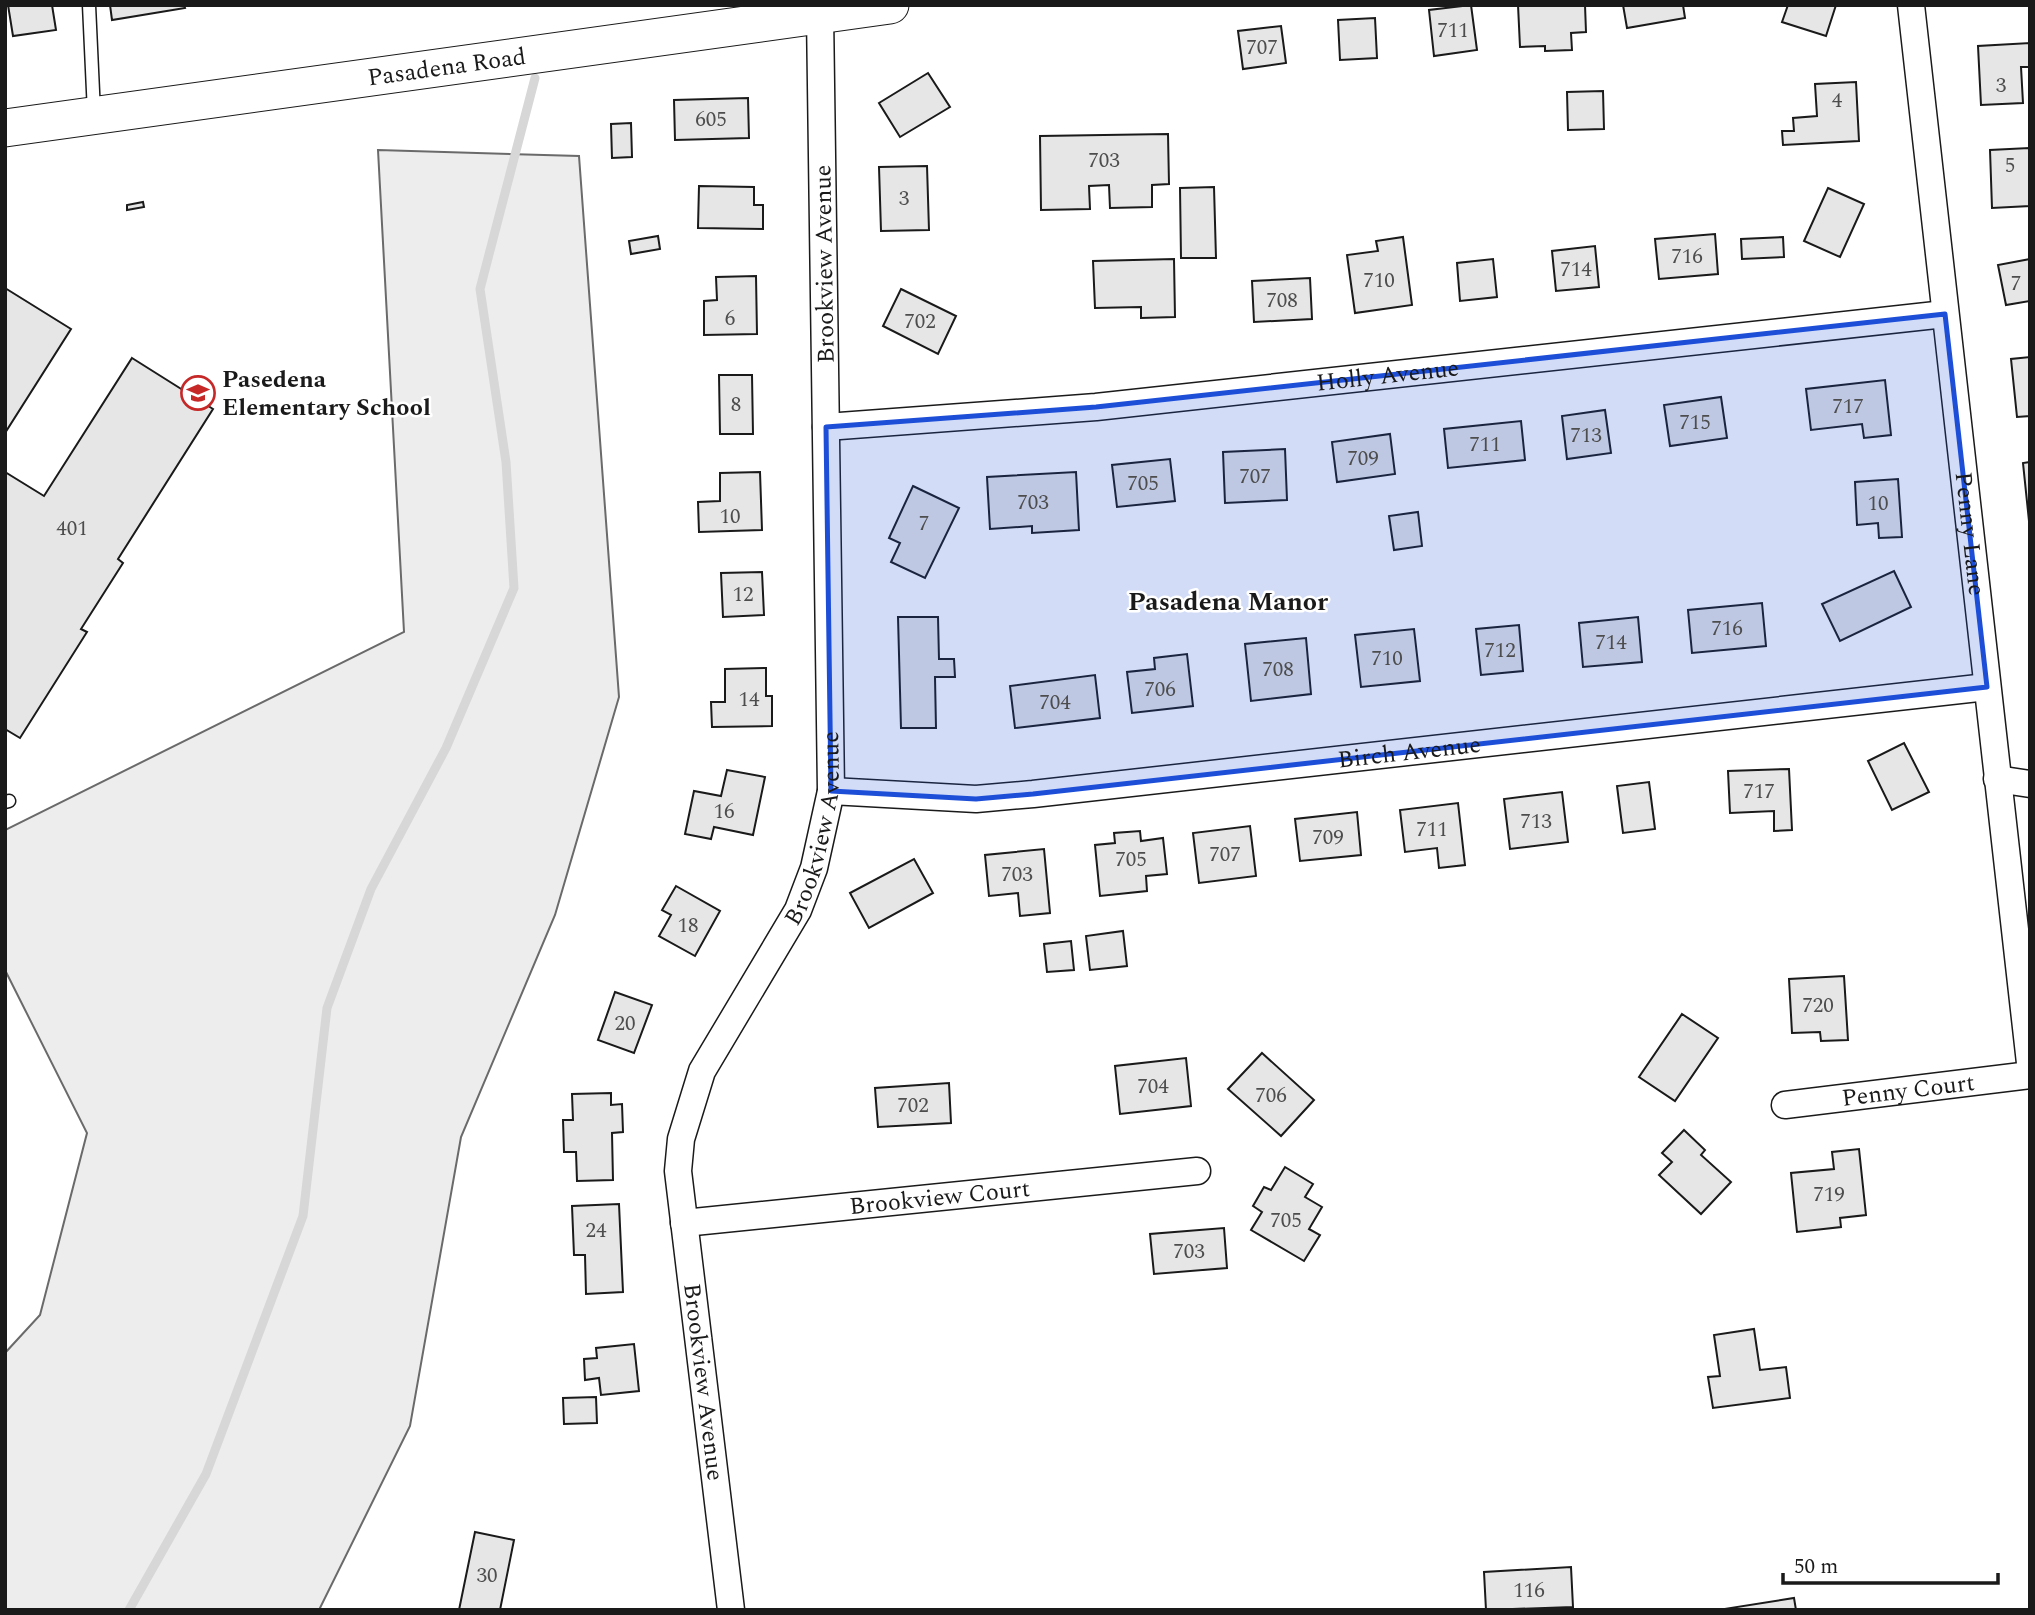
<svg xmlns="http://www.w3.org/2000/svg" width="2035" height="1615" font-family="Spectral,serif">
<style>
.built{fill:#ededed;stroke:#6a6a6a;stroke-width:2}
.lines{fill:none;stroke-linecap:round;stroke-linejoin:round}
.stream{stroke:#d7d7d7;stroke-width:9}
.building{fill:#e6e6e6;stroke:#1a1a1a;stroke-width:2}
.lane-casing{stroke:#1a1a1a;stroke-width:15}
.street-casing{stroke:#1a1a1a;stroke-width:29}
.secondary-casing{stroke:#1a1a1a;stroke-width:39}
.lane{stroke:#fff;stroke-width:12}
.street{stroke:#fff;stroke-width:26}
.secondary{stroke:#fff;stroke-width:37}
.marked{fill:#1d4ed8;fill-opacity:0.2;stroke:#1d4ed8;stroke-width:5;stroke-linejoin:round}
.labels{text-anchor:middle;stroke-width:5;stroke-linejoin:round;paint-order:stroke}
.number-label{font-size:21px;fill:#4d4d4d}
.street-label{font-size:24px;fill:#1a1a1a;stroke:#fff}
.poi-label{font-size:24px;font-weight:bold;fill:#1a1a1a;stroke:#fff;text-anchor:start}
.neighbourhood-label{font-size:26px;font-weight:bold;fill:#1a1a1a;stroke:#fff}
</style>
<rect width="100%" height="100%" fill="#fff"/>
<path class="built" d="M378,150l201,6 40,541 -64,218 -94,222 -51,289 -91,184h-314v-257l35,-38 47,-182 -82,-163v-140l399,-198z"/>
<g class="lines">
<path class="stream" d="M129,1610l77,-136 97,-258 24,-208 44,-119 75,-141 68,-160 -8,-126 -26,-173 55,-211"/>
</g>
<g class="building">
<path d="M8,5h44l4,25 -43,6z"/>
<path d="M110,5h74l1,3 -73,12z"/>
<path d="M1471,5l6,45 -43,6 -5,-46z"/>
<path d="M1518,5h67l1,27 -15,1 1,17 -27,1v-5l-25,1z"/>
<path d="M1623,5h60l2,13 -58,10z"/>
<path d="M1788,5h48l-10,31 -44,-14z"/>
<path d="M1375,18l2,40 -37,2 -2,-40z"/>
<path d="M1281,26l5,37 -43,6 -5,-38z"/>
<path d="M2030,43v24h-9l2,36 -42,2 -3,-59z"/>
<path d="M928,73l22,34 -50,30 -21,-34z"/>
<path d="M1856,82l3,59 -76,4 -1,-14h12l-1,-13 24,-2 -2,-32z"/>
<path d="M1603,91l1,38 -36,1 -1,-38z"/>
<path d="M748,98l1,40 -74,2 -1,-40z"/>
<path d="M631,123l1,34 -20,1 -1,-34z"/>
<path d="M1168,134l1,50 -17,1v22l-42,1 -1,-23 -20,1 1,23 -49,1 -1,-74z"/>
<path d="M2029,148l1,58 -38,2 -2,-58z"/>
<path d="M927,166l2,64 -48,1 -2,-64z"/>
<path d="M699,186l55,1v18h9v24l-65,-1z"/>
<path d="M1214,187l2,71h-35l-1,-70z"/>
<path d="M1828,188l36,16 -24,53 -36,-16z"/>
<path d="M143,202l1,5 -17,3v-5z"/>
<path d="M1715,234l3,40 -59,5 -4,-40z"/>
<path d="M658,236l2,13 -29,5 -2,-13z"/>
<path d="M1403,237l9,68 -57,8 -8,-58 31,-4 -2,-10z"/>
<path d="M1783,237l1,20 -42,2 -1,-20z"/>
<path d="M1595,246l4,41 -43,4 -4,-40z"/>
<path d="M1174,259l1,58 -34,1v-11l-46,1 -2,-47z"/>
<path d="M1493,259l4,38 -37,4 -3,-38z"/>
<path d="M2030,259v42l-24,4 -8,-40z"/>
<path d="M756,276l1,58 -53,1v-34l13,-1 -1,-23z"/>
<path d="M1310,278l2,41 -58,3 -2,-41z"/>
<path d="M5,288l66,41 -66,104z"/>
<path d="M901,289l55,27 -18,38 -55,-28z"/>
<path d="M2030,357v59l-13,1 -6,-58z"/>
<path d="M132,358l81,51 -95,150 5,4 -42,66 6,3 -67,106 -15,-9v-257l39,24z"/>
<path d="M719,375h33l1,59h-33z"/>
<path d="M1885,380l6,55 -27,3 -2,-14 -51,6 -5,-41z"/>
<path d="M1721,397l6,41 -57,8 -6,-41z"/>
<path d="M1605,410l6,43 -44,6 -5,-43z"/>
<path d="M1521,421l4,39 -77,8 -4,-39z"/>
<path d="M1390,434l5,40 -58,8 -5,-40z"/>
<path d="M1285,449l2,51 -62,3 -2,-51z"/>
<path d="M1170,459l5,42 -58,6 -5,-42z"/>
<path d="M2030,462v59h-1l-6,-58z"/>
<path d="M760,472l2,58 -63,2 -1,-30 22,-1v-28z"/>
<path d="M1076,472l3,58 -47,3v-7l-42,3 -3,-52z"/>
<path d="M1898,479l4,58 -23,1 -1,-15 -21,2 -2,-43z"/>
<path d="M913,486l46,22 -34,70 -34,-16 9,-19 -11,-5z"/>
<path d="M1418,512l4,34 -28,4 -5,-34z"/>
<path d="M1894,571l17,36 -71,34 -18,-37z"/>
<path d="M762,572l2,43 -41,2 -2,-44z"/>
<path d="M1762,603l4,43 -74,7 -4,-43z"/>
<path d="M898,617h40l1,42h15l1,18h-20l1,51h-35z"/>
<path d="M1638,617l4,45 -59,5 -4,-44z"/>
<path d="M1519,625l4,46 -42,4 -5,-46z"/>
<path d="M1414,629l6,52 -59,6 -6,-52z"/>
<path d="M1306,638l5,56 -60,7 -6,-57z"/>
<path d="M1187,654l6,52 -61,7 -5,-41 28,-3 -1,-11z"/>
<path d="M766,668v28h6v30l-60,1 -1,-25h14v-33z"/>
<path d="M1095,675l5,43 -85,10 -5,-42z"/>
<path d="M1904,743l25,49 -37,18 -24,-49z"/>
<path d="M1789,769l3,61 -18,1v-20l-44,2 -2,-42z"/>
<path d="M727,770l38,7 -12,58 -39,-8 -3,12 -26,-5 9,-43 27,5z"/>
<path d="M1649,782l6,47 -32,4 -6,-47z"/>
<path d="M1562,792l6,50 -58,7 -6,-50z"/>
<path d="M1458,803l7,62 -26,3 -2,-20 -32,4 -5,-42z"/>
<path d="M1357,812l4,43 -61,6 -5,-42z"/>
<path d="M1250,826l6,50 -57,7 -6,-50z"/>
<path d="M1140,831l1,10 22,-3 4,36 -21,2 1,15 -47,5 -5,-51 20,-2 -1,-10z"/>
<path d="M1044,849l6,64 -30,3 -2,-23 -29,3 -4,-41z"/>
<path d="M914,859l19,34 -64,35 -19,-35z"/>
<path d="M676,886l44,25 -25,45 -36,-20 12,-21 -9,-5z"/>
<path d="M1123,931l4,35 -37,4 -4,-34z"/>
<path d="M1071,941l3,29 -27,2 -3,-28z"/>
<path d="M1844,976l4,64 -27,1 -1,-9 -28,1 -3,-54z"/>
<path d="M615,992l37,13 -18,48 -36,-13z"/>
<path d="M1682,1014l36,24 -43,63 -36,-24z"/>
<path d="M1262,1053l52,47 -33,36 -53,-47z"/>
<path d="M1186,1058l5,48 -71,8 -5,-48z"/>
<path d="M949,1083l2,40 -73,4 -3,-39z"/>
<path d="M611,1093v12l11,-1 1,28 -11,1 1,47 -36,1 -1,-29h-12l-1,-32h10l-1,-26z"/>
<path d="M1684,1130l21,20 -4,5 30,27 -30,32 -42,-39 13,-13 -10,-9z"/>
<path d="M1859,1149l7,66 -26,3 1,9 -44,5 -6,-59 43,-4 -2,-17z"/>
<path d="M1285,1167l28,17 -8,13 17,10 -13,22 11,6 -16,26 -53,-31 11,-18 -9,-6 11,-19 7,3z"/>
<path d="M619,1204l4,88 -37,2 -1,-39h-11l-2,-49z"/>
<path d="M1224,1228l3,40 -73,6 -4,-40z"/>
<path d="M1754,1329l6,41 26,-3 4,31 -77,10 -5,-31 12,-1 -6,-41z"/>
<path d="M634,1344l5,47 -38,4 -2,-17 -14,2 -1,-21 13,-1 -1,-10z"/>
<path d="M596,1397l1,26 -33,1 -1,-26z"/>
<path d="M475,1532l39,8 -14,70h-41z"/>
<path d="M1571,1567l2,40 -87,3 -2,-38z"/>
<path d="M1794,1598l2,12h-72v-1z"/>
</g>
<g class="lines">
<g class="lane-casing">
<g id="lane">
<path d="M89,5l5,108"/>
<path d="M5,802l4,-1"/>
</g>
</g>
<g class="street-casing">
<g id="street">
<path id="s1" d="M1911,5l119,1058"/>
<path id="s2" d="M826,427l270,-20 849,-93"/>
<path d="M1997,779l33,5"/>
<path id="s3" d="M831,791l145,8 57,-5 954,-107"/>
<path id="s4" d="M1785,1105l245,-30"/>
<path id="s5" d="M684,1223l513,-52"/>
<path id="s6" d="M731,1610l-53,-439 3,-32 21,-68 96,-161 16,-42 17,-77 -11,-777"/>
</g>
</g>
<g class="secondary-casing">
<g id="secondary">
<path id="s7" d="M5,128l885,-123"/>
</g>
</g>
<use href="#lane" class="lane"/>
<use href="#street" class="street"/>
<use href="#secondary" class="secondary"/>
</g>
<path class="marked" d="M1945,314l42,373 -954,107 -57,5 -145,-8 -5,-364 270,-20z"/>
<defs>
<g id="school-ring" transform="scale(1.75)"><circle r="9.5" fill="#fff" stroke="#c62828" stroke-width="1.5"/><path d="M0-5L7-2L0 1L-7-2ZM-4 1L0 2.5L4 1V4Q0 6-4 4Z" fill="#c62828"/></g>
</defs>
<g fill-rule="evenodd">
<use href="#school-ring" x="198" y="393"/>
</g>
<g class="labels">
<g class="number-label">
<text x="1453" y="37">711</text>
<text x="1262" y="54">707</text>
<text x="2001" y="92">3</text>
<text x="1837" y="107">4</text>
<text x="711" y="126">605</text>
<text x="1104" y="167">703</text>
<text x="2010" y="172">5</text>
<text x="904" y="205">3</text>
<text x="1687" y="263">716</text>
<text x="1576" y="276">714</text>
<text x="1379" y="287">710</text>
<text x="2016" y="290">7</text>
<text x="1282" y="307">708</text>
<text x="730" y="325">6</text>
<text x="920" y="328">702</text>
<text x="736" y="411">8</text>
<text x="1848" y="413">717</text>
<text x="1695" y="429">715</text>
<text x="1586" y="442">713</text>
<text x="1485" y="451">711</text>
<text x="1363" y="465">709</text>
<text x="1255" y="483">707</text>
<text x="1143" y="490">705</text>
<text x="1033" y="509">703</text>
<text x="1878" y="510">10</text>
<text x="730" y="523">10</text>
<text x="924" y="530">7</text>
<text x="72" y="535">401</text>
<text x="743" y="601">12</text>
<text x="1727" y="635">716</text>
<text x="1611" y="649">714</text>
<text x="1500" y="657">712</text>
<text x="1387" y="665">710</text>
<text x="1278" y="676">708</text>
<text x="1160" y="696">706</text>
<text x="749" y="706">14</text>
<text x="1055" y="709">704</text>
<text x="1759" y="798">717</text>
<text x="724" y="818">16</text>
<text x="1536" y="828">713</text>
<text x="1432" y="836">711</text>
<text x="1328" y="844">709</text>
<text x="1225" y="861">707</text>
<text x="1131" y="866">705</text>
<text x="1017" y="881">703</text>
<text x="688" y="932">18</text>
<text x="1818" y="1012">720</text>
<text x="625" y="1030">20</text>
<text x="1153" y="1093">704</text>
<text x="1271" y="1102">706</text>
<text x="913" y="1112">702</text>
<text x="1829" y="1201">719</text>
<text x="1286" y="1227">705</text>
<text x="596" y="1237">24</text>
<text x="1189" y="1258">703</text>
<text x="487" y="1582">30</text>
<text x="1529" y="1597">116</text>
</g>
<g class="street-label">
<text dy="8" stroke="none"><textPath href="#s7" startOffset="446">Pasadena Road</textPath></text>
<text transform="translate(824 264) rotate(-91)" y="8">Brookview Avenue</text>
<text dy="8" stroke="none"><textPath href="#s2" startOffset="564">Holly Avenue</textPath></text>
<text dy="8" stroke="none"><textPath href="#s1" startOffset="532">Penny Lane</textPath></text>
<text dy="8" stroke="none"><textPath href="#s3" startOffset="581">Birch Avenue</textPath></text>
<text dy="8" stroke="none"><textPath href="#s6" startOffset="817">Brookview Avenue</textPath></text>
<text dy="8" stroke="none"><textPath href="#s4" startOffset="124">Penny Court</textPath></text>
<text dy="8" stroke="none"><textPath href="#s5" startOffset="257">Brookview Court</textPath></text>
<text transform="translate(704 1382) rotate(83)" y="8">Brookview Avenue</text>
</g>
<g class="poi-label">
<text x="222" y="387">Pasedena<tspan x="222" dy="28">Elementary School</tspan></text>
</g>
<g class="neighbourhood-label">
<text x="1228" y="610">Pasadena Manor</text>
</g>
</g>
<rect width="2035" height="1615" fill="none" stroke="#1a1a1a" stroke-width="14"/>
<path d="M1783 1573v10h215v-10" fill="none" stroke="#1a1a1a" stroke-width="3.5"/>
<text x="1794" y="1573" font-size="21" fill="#1a1a1a" stroke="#ffffff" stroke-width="5" paint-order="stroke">50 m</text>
</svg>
